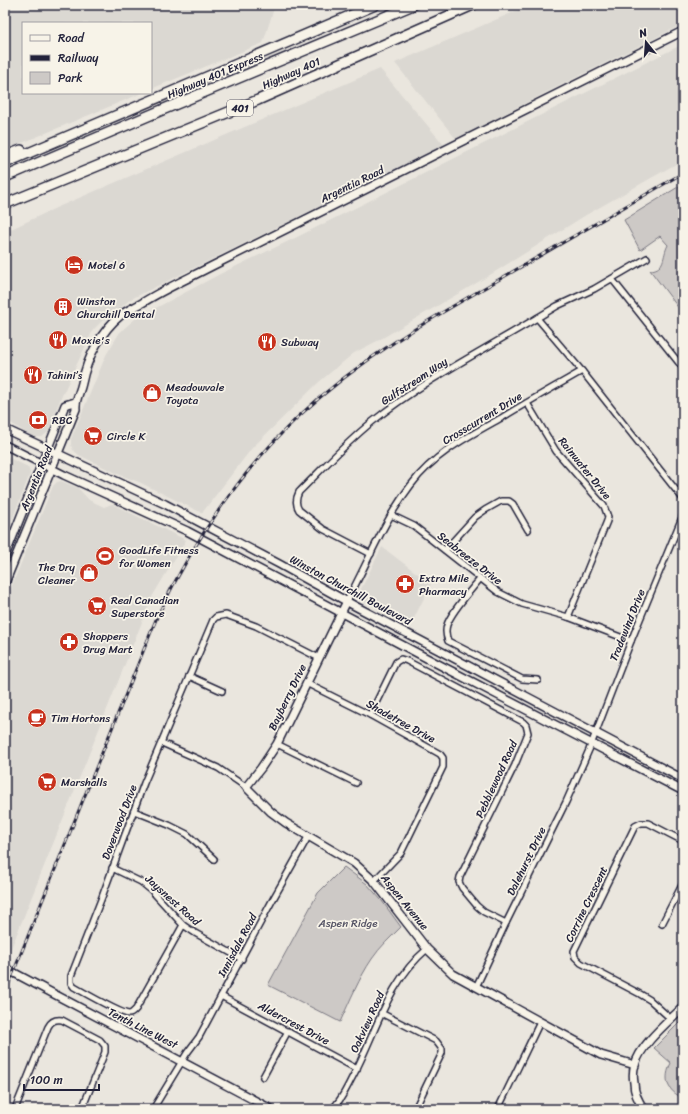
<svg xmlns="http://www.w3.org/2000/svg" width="688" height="1114" font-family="Sriracha,sans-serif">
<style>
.built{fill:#dbd8d2}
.green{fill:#cdc9c6;stroke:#787680}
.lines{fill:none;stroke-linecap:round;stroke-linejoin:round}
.street-casing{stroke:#22223b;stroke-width:8}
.secondary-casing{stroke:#22223b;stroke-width:10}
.highway-casing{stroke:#22223b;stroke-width:12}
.street{stroke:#f7f3e8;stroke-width:5}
.secondary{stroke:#f7f3e8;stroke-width:7}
.highway{stroke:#f7f3e8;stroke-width:9}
.rail-casing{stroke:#22223b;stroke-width:3}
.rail{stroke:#f7f3e8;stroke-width:1.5;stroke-dasharray:4.5;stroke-linecap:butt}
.labels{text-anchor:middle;stroke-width:3.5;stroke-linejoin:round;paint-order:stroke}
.shield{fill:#f7f3e8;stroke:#62616f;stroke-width:1}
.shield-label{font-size:10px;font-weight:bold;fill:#22223b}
.street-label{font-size:11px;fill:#22223b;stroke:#f7f3e8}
.poi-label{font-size:11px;fill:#22223b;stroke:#f7f3e8;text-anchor:start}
.park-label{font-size:11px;fill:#555465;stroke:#f7f3e8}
</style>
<rect width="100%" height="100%" fill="#eae6de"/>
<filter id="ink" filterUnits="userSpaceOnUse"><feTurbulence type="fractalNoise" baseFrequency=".025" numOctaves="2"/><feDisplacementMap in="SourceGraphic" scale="8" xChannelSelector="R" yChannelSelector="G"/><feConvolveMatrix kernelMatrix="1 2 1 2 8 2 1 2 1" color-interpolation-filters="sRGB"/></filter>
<g filter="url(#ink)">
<g class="built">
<path d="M11,5h264l-12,38 -112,46v-66h-128v70h119l-137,57v-143z"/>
<path d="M530,5h153v19l-138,69 -89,46 -61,-76z"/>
<path d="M683,44v116l-97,55 -101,63 -106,62 -25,13 -35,29 -67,66 -50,65 -63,-31 -19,-7 -41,-20 -6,-5 -2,-5v-6l35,-84 14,-23 15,-13 87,-46 71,-34z"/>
<path d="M380,69l64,76 -313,154 -26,21h-2l-10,10 -33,70 -12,32 -6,5h-10l-24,-16 -3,1v-190l53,-25z"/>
<path d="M5,456l21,10 3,3 1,5 -25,64z"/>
<path d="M61,481l17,7 11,12 15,7 8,-3 74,36 -34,57 -142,354 -5,-3v-346l48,-116 4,-4z"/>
<path d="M382,547l49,37 -21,42 -45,-24 -7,-7z"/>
</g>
<g class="green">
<path d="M683,184v130l-33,-44c16,-1 12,-14 18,-25l-8,-9 -20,14 -16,-30z"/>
<path d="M344,867l23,17 15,17 19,26c-10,10 -21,20 -29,32 -13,19 -22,42 -32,63l-72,-37 50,-92z"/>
<path d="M683,1019v79c-16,-7 -20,-19 -12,-35l-17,-15z"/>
</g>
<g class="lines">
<g class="street-casing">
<g id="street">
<path d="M612,279l71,89"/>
<path d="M537,318l45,53 101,128"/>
<path d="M527,403l29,48 48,55 4,11 -1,4 -39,96"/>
<path d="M391,515l23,11 84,66 24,12 46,13 63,24"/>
<path d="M445,550l30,-33 10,-7 16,-9h8l4,3 15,26"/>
<path d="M371,554l-48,-25 -24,-19c-4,-6 -3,-12 0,-18 24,-24 47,-49 73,-70 51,-41 110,-71 165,-104l20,-12 37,-17 53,-31"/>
<path d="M480,579c-9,11 -29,33 -33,46 -2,6 -1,11 1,16l74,38 16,1"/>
<path d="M347,601c21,-39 37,-81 64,-116 24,-32 58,-49 92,-68 26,-16 53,-31 79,-46"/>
<path d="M189,676l33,15"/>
<path d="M306,683l64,32 70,39 3,4v9l-42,86 -27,28"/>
<path d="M370,715l26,-53 5,-3 6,2 116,61 3,3 2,8 -13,32 -55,112 -1,5 3,6 15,18 7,6 22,11"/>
<path d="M162,743l56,25 28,19"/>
<path d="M277,744l79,39"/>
<path d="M134,811l35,14 18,9 27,25"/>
<path d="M112,868l29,14 11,9 31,34 12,8 47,26"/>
<path d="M662,924l21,-41"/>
<path d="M183,925l-47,84c-2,2 -4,5 -7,5 -8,0 -46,-22 -55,-27l-3,-4v-7l31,-79 42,-114 69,-163 3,-3 10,-2 30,11 63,32"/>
<path d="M476,987l30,-64 60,-121 23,-52 42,-109 52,-126"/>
<path d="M221,996l136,73"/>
<path d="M381,1013l55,28 6,8v4l-27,56"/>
<path d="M671,1019l-21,-19 -10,-6 -59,-31 -6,-6 -1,-6 61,-125 6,-3h7l35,18"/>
<path d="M263,1077l25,-46"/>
<path d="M15,1109l33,-82c3,-6 7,-8 14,-7l38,20 5,6v6l-23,57"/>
<path d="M153,1109l34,-56 12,-16 73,-136 36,-64"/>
<path d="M226,1109h3"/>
<path d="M332,1109c10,-9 15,-22 21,-33 24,-45 34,-93 74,-127"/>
<path d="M498,1109l42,-87"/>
</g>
</g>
<g class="secondary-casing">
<g id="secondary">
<path d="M5,429l160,75 114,60 76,42 328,173"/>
<path d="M5,445l59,30 123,56 249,132 247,128"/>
<path d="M5,556l60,-151 10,-3"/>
<path d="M5,583l71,-174c-1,-10 4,-16 6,-26 5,-25 19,-52 39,-68 6,-5 14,-8 21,-12 22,-14 47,-25 70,-37l471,-235"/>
<path d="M347,601l-70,143 -16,24 -15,19 25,25 15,11 68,40 20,18 53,68 26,25 148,81 34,10"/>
<path d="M5,968l266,141"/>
<path d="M644,1109c-6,-8 -10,-16 -10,-26 -1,-6 -1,-13 1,-18 5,-20 33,-43 48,-58"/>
</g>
</g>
<g class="highway-casing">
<g id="highway">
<path d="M5,156l16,-6"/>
<path d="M5,163l370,-158"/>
<path d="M5,177l157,-67 251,-105"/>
<path d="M5,204l253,-104 215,-95"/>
</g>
</g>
<use href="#street" class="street"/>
<use href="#secondary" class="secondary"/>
<use href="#highway" class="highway"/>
<g class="rail-casing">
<path id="rail" d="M5,993l152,-376c36,-75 82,-144 142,-201 61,-57 129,-96 201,-137 61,-36 122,-71 183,-106"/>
</g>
<use href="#rail" class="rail"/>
</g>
</g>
<defs>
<g id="hotel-disc" transform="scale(1)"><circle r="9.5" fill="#c8321e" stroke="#f7f3e8"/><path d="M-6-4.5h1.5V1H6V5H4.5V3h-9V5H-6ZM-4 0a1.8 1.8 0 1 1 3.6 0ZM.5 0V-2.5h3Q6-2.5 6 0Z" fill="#fff"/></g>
<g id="building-disc" transform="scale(1)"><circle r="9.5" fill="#c8321e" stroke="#f7f3e8"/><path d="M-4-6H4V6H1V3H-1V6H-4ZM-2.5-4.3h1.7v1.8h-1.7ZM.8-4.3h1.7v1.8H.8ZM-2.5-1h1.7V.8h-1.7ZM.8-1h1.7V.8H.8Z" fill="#fff"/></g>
<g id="restaurant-disc" transform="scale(1)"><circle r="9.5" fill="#c8321e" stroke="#f7f3e8"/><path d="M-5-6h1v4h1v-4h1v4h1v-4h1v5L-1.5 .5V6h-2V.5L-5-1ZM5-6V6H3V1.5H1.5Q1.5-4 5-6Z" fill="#fff"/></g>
<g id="shop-disc" transform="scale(1)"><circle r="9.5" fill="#c8321e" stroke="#f7f3e8"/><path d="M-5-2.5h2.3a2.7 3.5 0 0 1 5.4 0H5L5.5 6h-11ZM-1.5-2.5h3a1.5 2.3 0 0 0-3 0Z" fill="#fff"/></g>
<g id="bank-disc" transform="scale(1)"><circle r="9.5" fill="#c8321e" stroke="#f7f3e8"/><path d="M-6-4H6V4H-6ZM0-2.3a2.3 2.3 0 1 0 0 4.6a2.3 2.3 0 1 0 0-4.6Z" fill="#fff"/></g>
<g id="supermarket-disc" transform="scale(1)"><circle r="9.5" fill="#c8321e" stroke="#f7f3e8"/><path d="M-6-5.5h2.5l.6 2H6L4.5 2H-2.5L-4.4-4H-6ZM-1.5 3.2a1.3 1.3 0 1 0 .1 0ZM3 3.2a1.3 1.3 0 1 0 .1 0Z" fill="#fff"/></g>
<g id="stadium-disc" transform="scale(1)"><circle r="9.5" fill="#c8321e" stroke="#f7f3e8"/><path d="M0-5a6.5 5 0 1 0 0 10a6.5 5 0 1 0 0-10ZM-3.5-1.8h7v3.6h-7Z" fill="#fff"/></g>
<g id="pharmacy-disc" transform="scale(1)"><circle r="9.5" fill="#c8321e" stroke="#f7f3e8"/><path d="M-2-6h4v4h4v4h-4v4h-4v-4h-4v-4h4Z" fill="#fff"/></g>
<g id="cafe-disc" transform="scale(1)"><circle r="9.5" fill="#c8321e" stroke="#f7f3e8"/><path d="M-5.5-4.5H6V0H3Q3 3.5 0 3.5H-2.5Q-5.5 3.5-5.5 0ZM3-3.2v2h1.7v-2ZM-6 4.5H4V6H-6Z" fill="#fff"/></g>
</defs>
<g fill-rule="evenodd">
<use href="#hotel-disc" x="74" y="265"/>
<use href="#building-disc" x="63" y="307"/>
<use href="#restaurant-disc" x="58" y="340"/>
<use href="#restaurant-disc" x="267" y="342"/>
<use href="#restaurant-disc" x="33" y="375"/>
<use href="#shop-disc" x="152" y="393"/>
<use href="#bank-disc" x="38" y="420"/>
<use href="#supermarket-disc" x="93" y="436"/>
<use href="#stadium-disc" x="105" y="556"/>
<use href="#shop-disc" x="89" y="573"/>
<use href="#pharmacy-disc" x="405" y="584"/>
<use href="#supermarket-disc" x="97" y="606"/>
<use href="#pharmacy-disc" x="69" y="642"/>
<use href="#cafe-disc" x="37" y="718"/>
<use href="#supermarket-disc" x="47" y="782"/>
</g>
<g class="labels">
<rect class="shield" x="227" y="100" width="26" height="16" rx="3"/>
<g class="shield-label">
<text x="240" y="112">401</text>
</g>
<g class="street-label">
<text transform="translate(291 73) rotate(-24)" y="4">Highway 401</text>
<text transform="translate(215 75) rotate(-23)" y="4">Highway 401 Express</text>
<text transform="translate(352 184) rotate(-26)" y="4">Argentia Road</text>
<text transform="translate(414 381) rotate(-33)" y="4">Gulfstream Way</text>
<text transform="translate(482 418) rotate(-31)" y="4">Crosscurrent Drive</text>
<text transform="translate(585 468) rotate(51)" y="4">Rainwater Drive</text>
<text transform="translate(36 478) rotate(-68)" y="4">Argentia Road</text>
<text transform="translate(470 558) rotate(38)" y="4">Seabreeze Drive</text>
<text transform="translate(351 590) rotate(28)" y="4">Winston Churchill Boulevard</text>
<text transform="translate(627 625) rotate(-68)" y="4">Tradewind Drive</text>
<text transform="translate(287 697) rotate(-64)" y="4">Bayberry Drive</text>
<text transform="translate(401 721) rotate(29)" y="4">Shadetree Drive</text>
<text transform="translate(496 779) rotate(-65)" y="4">Pebblewood Road</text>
<text transform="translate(119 822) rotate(-69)" y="4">Doverwood Drive</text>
<text transform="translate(526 861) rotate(-64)" y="4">Dalehurst Drive</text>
<text transform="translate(173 900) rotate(42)" y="4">Jaysnest Road</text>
<text transform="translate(405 902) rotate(51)" y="4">Aspen Avenue</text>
<text transform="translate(586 904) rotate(-64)" y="4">Corrine Crescent</text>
<text transform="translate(237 945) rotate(-62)" y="4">Innisdale Road</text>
<text transform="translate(367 1022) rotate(-65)" y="4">Oakview Road</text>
<text transform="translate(294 1023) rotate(28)" y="4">Aldercrest Drive</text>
<text transform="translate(143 1028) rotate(27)" y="4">Tenth Line West</text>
</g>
<g class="poi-label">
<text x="88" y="269">Motel 6</text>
<text x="77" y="305">Winston<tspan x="77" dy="13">Churchill Dental</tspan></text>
<text x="72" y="344">Moxie's</text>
<text x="281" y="346">Subway</text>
<text x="47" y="379">Tahini’s</text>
<text x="166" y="391">Meadowvale<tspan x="166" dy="13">Toyota</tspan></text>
<text x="52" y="424">RBC</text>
<text x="107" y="440">Circle K</text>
<text x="119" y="554">GoodLife Fitness<tspan x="119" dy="13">for Women</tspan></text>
<text x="75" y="571" text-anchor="end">The Dry<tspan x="75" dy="13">Cleaner</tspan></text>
<text x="419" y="582">Extra Mile<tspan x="419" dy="13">Pharmacy</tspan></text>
<text x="111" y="604">Real Canadian<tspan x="111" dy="13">Superstore</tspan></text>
<text x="83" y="640">Shoppers<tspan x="83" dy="13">Drug Mart</tspan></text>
<text x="51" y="722">Tim Hortons</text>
<text x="61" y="786">Marshalls</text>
</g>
<g class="park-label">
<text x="348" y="927">Aspen Ridge</text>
</g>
</g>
<rect width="688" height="1114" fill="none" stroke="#f7f3e8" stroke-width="20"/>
<rect x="10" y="10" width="668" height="1094" fill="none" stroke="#22223b" stroke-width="1.5" filter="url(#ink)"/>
<rect x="22" y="22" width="130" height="72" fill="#f7f3e8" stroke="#a29fa3"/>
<rect x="30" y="35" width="20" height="6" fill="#f7f3e8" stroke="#a29fa3"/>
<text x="58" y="42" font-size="12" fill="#22223b">Road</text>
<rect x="30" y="55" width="20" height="6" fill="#22223b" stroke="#a29fa3"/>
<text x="58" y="62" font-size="12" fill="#22223b">Railway</text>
<rect x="30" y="72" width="20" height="12" fill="#cdc9c6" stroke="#a29fa3"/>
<text x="58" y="82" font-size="12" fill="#22223b">Park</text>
<g transform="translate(646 42) rotate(343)" stroke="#f7f3e8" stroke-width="3" paint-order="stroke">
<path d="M0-3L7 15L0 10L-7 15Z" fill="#22223b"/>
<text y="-6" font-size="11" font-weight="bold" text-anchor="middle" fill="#22223b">N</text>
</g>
<path d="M24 1084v6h75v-6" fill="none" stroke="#22223b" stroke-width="2"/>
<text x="30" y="1084" font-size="12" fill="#22223b" stroke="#f7f3e8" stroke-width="3" paint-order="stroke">100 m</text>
</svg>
